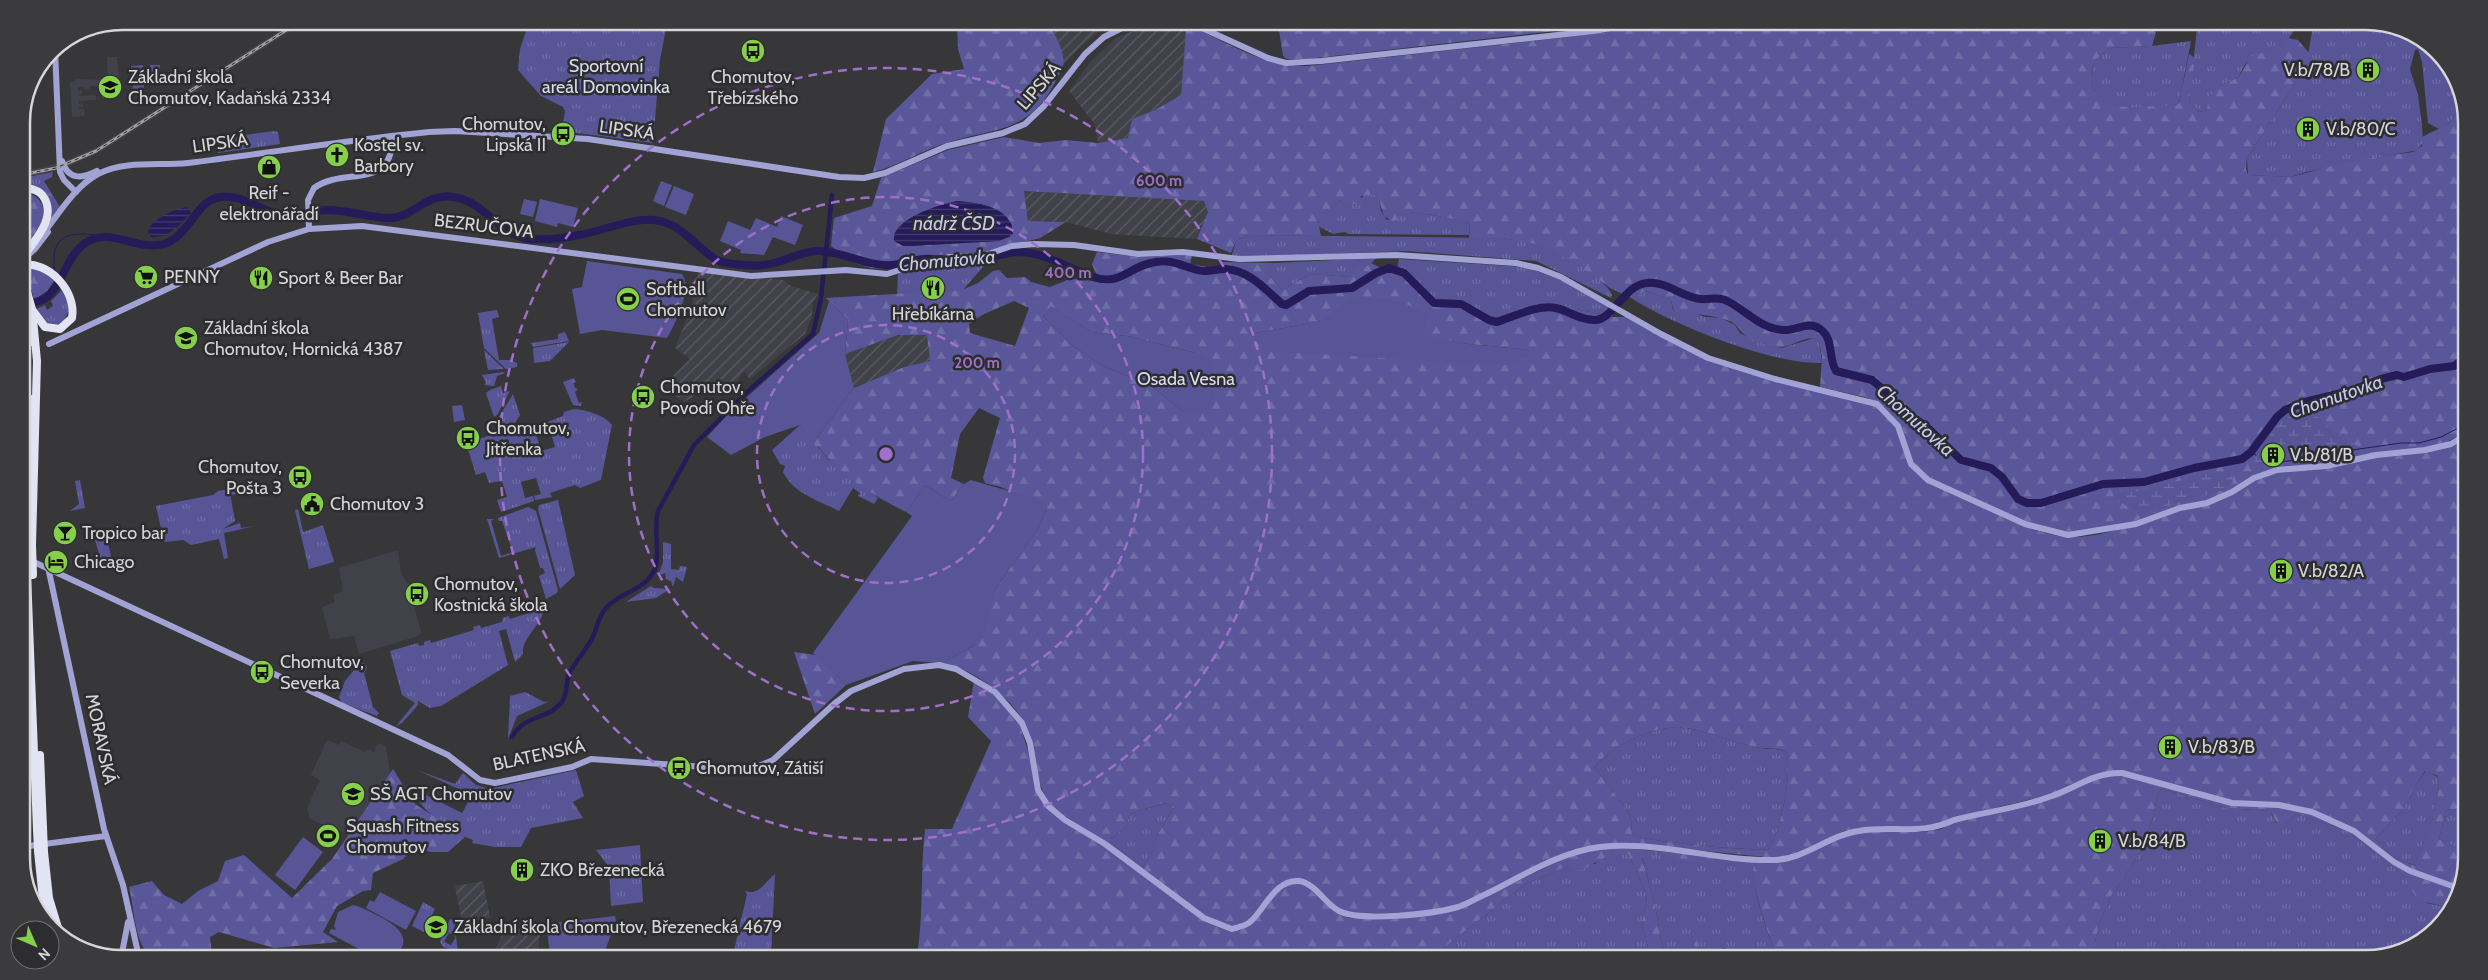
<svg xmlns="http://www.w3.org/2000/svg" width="2488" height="980" font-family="Cabin,sans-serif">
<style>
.built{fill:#41414a}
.industrial{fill:url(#industrial-furrows)}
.grass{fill:url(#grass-tufts)}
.forest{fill:url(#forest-firs);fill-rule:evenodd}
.wetland{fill:url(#wetland-marsh)}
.garden{fill:#575596;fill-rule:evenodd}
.water{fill:url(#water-rules)}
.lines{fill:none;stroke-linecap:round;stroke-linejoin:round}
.stream{stroke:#241b58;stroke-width:1}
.canal{stroke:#241b58;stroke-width:4.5}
.river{stroke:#241b58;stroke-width:8}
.secondary{stroke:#a2a3d5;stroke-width:6}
.highway{stroke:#e2e3f3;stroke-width:8}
.rail-casing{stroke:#a0a0a3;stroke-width:3}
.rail{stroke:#2d2d30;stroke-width:1;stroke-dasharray:4;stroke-linecap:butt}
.highway-bridge{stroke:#e2e3f3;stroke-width:8}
.ring{fill:none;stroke:#9f70c9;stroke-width:2.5;stroke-dasharray:9 6}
.labels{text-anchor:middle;stroke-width:5;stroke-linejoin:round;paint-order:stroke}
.park-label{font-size:18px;fill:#dadbef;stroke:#2d2d30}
.poi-label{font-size:18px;fill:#d6d6d8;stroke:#2d2d30;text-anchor:start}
.street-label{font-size:18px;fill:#d6d6d8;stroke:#2d2d30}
.water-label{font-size:19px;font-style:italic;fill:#c7c8ef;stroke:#2d2d30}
.rim{fill:none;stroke:#d6d6d8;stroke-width:2.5}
.centre{fill:#9f70c9;stroke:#2d2d30;stroke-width:2.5}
.ring-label{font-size:15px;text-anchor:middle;font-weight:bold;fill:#9f70c9;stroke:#2d2d30;stroke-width:5;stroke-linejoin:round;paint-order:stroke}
</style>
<defs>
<pattern id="industrial-furrows" width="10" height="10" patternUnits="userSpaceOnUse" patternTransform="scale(1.25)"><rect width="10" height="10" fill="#41414a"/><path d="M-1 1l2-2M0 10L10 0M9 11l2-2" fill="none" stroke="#5c5c63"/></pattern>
<pattern id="grass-tufts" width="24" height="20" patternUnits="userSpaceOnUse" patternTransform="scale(1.25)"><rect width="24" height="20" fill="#575596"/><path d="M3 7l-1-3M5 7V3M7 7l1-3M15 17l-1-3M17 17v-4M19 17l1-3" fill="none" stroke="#6e6da4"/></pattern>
<pattern id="forest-firs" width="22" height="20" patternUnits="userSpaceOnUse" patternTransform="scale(1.25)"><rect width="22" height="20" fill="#595799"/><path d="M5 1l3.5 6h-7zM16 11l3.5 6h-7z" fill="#706ea6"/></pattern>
<pattern id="wetland-marsh" width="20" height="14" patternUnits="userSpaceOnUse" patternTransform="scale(1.25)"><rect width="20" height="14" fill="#575596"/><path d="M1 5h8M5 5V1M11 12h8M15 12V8" fill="none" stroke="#6e6da4"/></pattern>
<pattern id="water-rules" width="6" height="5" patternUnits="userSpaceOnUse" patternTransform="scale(1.25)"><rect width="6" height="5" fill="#241b58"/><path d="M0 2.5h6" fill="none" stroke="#433b6f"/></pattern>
</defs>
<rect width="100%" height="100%" fill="#37373a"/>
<g class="built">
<path d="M293,22h12l-205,130 -38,17 -41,9v-6l39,-9 37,-16z"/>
<path d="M107,57h10l3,31 -21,2v-4h-9l-1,3 -4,1v-3h-7v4l4,-1v4h-3v2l15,-1 2,1v4l-17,1v3l4,-1v4l-4,-1v3h5l1,7 -13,1 -2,-35 5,-1v-2l33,1z"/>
<path d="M21,522l12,295 -5,65 -7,-17z"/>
<path d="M398,550l3,23 7,11 13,48 -3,4 -59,18 -5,-18 -24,3 -8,-32 13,-5 -2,-7 10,-4 -4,-23z"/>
<path d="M327,740l12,5 2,-4 24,11 2,-3 7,3 4,-9 8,3 10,67 -43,24 -24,-12 -1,2 -18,-8 -3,-11 13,-28 -9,-5z"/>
</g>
<g class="industrial">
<path d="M1049,23l64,1 -9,3 -22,19 -19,19 -3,-19z"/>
<path d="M1153,24h34l-6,71 -26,15 -23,9 -3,19 -31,5 -3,-18 -26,-34 23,-31 25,-23z"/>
<path d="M1024,191l180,10 4,11 -11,27 -86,-5 -45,-12 -39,-1z"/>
<path d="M698,271l85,9 8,6 27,8 -5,8 -1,15 -7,17 -55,45 -6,-8 -9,13 -12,11 -14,-10 -4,5 -21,12 -7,-5 -10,-15 23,-23 -15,-11 17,-42z"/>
<path d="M898,335h30l3,26 -27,6 -50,21 -9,-34z"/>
<path d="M483,881l7,37 -28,5 -7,-37z"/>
<path d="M505,928l35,3 -2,23h-45z"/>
</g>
<g class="grass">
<path d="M529,22l138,1 -7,37 -7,83 -91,-12 3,-20 -2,-4 -22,-11 -23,-26 2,-21z"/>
<path d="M2202,26h95c-4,6 -9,15 -15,20 -19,14 -30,-2 -43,31l-19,9 -13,24 -8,2 -10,-10 8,-74z"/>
<path d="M2313,26l86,1 47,33 17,46 -15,18 -9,5 -11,-6 -6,-61 -4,-13 -3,1 -5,19 8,26 4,30 1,17 -5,8 -112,22 -15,5 -43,-2 -1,-17 59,-92z"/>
<path d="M2191,41l-12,63c-12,3 -60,5 -71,2 -17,-6 -21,-30 -13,-44 4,-6 9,-10 13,-14l44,-2z"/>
<path d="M274,131l4,1 2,12 -62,9v-14z"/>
<path d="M53,172l-1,5 -8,4 16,26 -11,14 -5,-28 -13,-8h-10v-7z"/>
<path d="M1378,194l3,17 6,9c8,-2 13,-5 19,-7 10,-3 52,7 64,10l-1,12 -121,-1 -3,-2 -12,2 -15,-8c0,-12 13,-19 21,-26l12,2 4,3 9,-10z"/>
<path d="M1249,235l253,3c12,2 26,3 38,6 17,4 67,36 72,51l-1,3 -75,-37 -130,-10 -175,7 5,-17z"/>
<path d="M1376,258c-7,9 -17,13 -26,19l-39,-3 -29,16 -14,-16v-6l6,-5z"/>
<path d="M1399,259l127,8 37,14 52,28 -3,8 -53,-12 -33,2 -26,20 -7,-1 -6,-4 1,-4 -18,-14 -32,-2 -41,-33z"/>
<path d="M988,261l-25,29 -66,5 1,-22 17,-6h44z"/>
<path d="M62,290l8,19 -8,15c-12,3 -23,-2 -25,-15l8,-4 2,5 6,-4 -2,-5z"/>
<path d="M1647,291l24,9 2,10 4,2 10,-1 19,6 15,1 14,7 5,8 18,9 24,6 32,-10 5,2 3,23c-49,2 -149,-38 -191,-65z"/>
<path d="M497,310l2,7 -7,2 7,41h12l6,3v4l-11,2 -22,-21 -6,-35z"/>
<path d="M565,332l4,9 -36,6 -2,-4 27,-4v-5z"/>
<path d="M569,342l-19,19 -16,2 -1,-15z"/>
<path d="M484,350l20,19 -16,1z"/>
<path d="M503,372l2,1 -8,3 -3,10 -10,-1 2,-2 -4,-8z"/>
<path d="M574,378l2,4 -3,1 2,5 3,1 -3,3 4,11 3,-1 -1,4 -8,-1 -10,-23z"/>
<path d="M501,386l2,7 7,-2 -13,24 -3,2 -8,-24 4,-3z"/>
<path d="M513,394l7,21 -5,8 -13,4 -3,-10z"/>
<path d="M574,409c12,1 31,6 38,16l-11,55 -21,8 -5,-3 -25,8 2,4 -17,3 -1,-4 7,-2 -5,-16 -15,4 4,16 8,-2 1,5 -33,11 -4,-12 10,-3 -5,-16 -13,2 -4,-11 -9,3 -10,-32 53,-17 4,3 18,-4 2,6 -7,3 5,17 14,-4 -5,-17 -6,1 -2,-7 21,-8 1,-4z"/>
<path d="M800,425l28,34 50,39 -4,6 -16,-8 2,-3 -7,-5 -14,23c-21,-11 -45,-17 -56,-39l2,-6 -5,-2 -8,-14z"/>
<path d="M80,480l5,28 -15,3 9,-7 -4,-23z"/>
<path d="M247,486v6l-16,3 -1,-2 5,28 -12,8 17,-6 1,5 14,-2 -31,7 4,25 -4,1 -5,-20 -28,6 -8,-5 -19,2 -8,-36 57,-11 5,-4z"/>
<path d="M558,500l17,75 -15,14 -22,-80 1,-4z"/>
<path d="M528,507l8,4 22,79 -1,3 -11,6 -7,-23 6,-3 -2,-5h-3l-5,-18 1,-3 -37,11 -12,-39h7l-3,2 10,35 12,-4 -11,-31h-3l-1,-3z"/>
<path d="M298,509l5,23 20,-7 11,37 -25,7 -14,-59z"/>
<path d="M103,537l4,2 7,30h-3l-2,-7 -7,2 -7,-24z"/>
<path d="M663,542l8,2v25l8,1 1,-4 7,1 -4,15 -7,-5 -3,10 -2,-6 -5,-2 -1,-6 -7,3 5,-14z"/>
<path d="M651,586l3,2 16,1 -14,9 -30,4z"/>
<path d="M541,605l3,5c-3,15 -23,29 -21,44l-8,8 -9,-33 -7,2 9,34 -67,41 -11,2 -12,-7v4l-16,18 -6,3 19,-23 -13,-8 -12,-44 28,-8 1,3 5,-1v-3l6,-2 1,3 43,-13 -1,-3 7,-2 1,3 21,-6 1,-4 6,-2 1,3 29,-9z"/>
<path d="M360,663h4l3,4 -3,6 9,34 6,6 -2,3 -35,-13 -3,-6 6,-16z"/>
<path d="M525,692l19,10 6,-1 -33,15 -9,23 2,-43z"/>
<path d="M1677,727c30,2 55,16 84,21 9,2 18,-1 26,5 5,19 -6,82 -19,96 -12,3 -126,-8 -136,-14l-1,-15 -4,-10 -33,-43c21,-23 53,-38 83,-40z"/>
<path d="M417,770l38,14 8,-11 13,12 13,4 87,-19 8,26 -11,6 10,16 -52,10 -10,19h-26l-23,-4 1,-3c-23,-9 -46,-23 -57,-45l4,-3 42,21 10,-18z"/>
<path d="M2426,771l12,6 1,10 -10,49 -5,5 -7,25 -23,-8 -19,-19 26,-27 9,-20z"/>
<path d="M2163,789l63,19 44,3 6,12h9l11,-9 50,16 57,45 24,28 22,5 -22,30 -61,21 -196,-1 1,-7c-27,-12 -53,8 -79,2l8,-31 11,-26 30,-45 11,-31 7,-30z"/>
<path d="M1165,803l10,3 -19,31v9l-13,21 -33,-25v-3l15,-11 5,-14z"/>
<path d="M2454,809l8,2v40l-23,-12 7,-29z"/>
<path d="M640,845l3,57 -32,4 -2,-39 -13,-17z"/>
<path d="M1617,852l12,3 17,37 1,12 -5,17 8,36h-137v-7h-9v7h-72l93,-73 43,-18 27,-2 6,-6z"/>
<path d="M1663,853l88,9 4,3c-7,12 15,78 23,92h-39l-2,-5 -14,-4 -4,4 -12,4 -8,-7 -7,-15 4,23h-29l-4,-6 -8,-46 -13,-48 5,-3z"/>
<path d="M775,874l-4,81h-38l14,-61 -2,-3c14,5 20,-9 30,-17z"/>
<path d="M423,902l12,7 -11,23 -12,-6z"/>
<path d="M450,919l4,2 4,31 -15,-5 -3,-5 4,-11 5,2 -5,9 7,3 5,-8 -11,-7z"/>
</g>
<g class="forest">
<path d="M957,23h91c7,12 18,29 15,43 -2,6 -7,14 -10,20 -26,49 -65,42 -110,58 -24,8 -45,22 -70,28l13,-53 46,-45 32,-5 -6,-20z"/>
<path d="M1278,24l329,1 -300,34h-20l-4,-3z"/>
<path d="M1649,25l501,1 6,6 -4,14 -43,2c-5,4 -10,8 -14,14 -8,14 -4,38 13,43 10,4 59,1 71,-1l10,-50 6,4 -6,44 10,10 8,-2 2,-14 11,-10 19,-9 11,-20 32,-11 6,-8 10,2 12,14 -4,12 -59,92 -1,11 2,6 43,2 55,-15 67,-10 9,-6v-9l26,-13 15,-18 4,9 -3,318 -25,13 -113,18 -50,4 -58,29 -82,25 -68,11 -43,-11 -96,-44 -16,-15 -13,-38 -15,-17 -7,-6 -14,-5 -44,-10 2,-30 -3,-17c-13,-6 -24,6 -37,7 -2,1 -22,-4 -26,-5 -14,-5 -15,-15 -26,-21 -8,-4 -48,-10 -56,-9l-3,-12 -24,-9 -16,7 -21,-10 -27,-20 -41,-23 -40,-7h-33l1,-15c-13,-3 -50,-12 -62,-10 -7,1 -9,8 -16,8l-8,-5 -7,-22 -16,2 -1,10 -21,-6 -14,12 -7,10 3,14 -72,-1 -13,6 -5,12 -34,-14 11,-27 -4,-11 -180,-10 4,30 38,1 -26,16 -57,14 -45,3 -50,14 -18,-1 -18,-6 -21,-16 3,-28 38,-12 9,-28 67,-28 56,-13 35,6 27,-3 32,3 30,-5 4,-19 23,-9 26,-15 5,-66 8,-1c38,17 71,39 114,38l287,-32zM958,201c21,2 42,5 54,24l-2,12 -11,4 -89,5 -16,-12c12,-21 42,-26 64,-33z"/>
<path d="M21,191c38,8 21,41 0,59z"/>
<path d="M1097,252l41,5 54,-2 -2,9 17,3 2,6 12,-5 1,-6 52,1 -6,5v6l14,16 29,-16 39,3 9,-9h5l7,-5 8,4 18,2 41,33h17l38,24h7l14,-13 12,-6 33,-2 53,12h14l82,43 168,45 20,22 19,45c40,20 96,54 139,63 41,9 86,-15 126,-24 14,-4 27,-5 41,-11 16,-7 29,-19 46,-26l109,-17 49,-5 39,-14 -2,373 -8,-2 -8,1 -7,29 23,12 -1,35 -50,-17 -16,-9 -40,-31 -42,-19 -81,-9 -109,-30h-14l-28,9 -32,15 -96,23 -30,10h-62l-17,3 -39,19 -29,8 -143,-14h-31l-31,6 -113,55 -37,7 -71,2 -12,-6 -40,-29 -26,12 -24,29 -9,4 -7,2 -27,-10 -155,-111c-16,-25 -15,-54 -26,-81 -9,-25 -56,-58 -81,-61l32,-18 20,-56 43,-60 9,-21 -46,-21 -16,-4 -2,-5 17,-60 -21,-10 -19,26 -9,44 13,6 -13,17 -26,-16 -19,27c-32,-16 -67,-37 -88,-66l-2,1 -3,-4 41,-55 50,-21 26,-6 -3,-26h-29l-53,19 3,-34 -22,-22 136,-8 16,-7 15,-12 6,-1 8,8 18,-1 6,5 19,5 20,-8 29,1 -7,-16zM1014,301l15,7 -14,38 -45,-13 -1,-9 13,-9zM1052,307l40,25 35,4 69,17 -13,59 -30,-25 -50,-21 -29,-19 -31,-31zM1322,321l147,23 61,6 -280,-16zM1677,727c30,2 55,16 84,21 9,1 19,-1 26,5 5,19 -6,82 -19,96 -12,3 -126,-8 -136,-14l-1,-15 -4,-10 -33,-43c21,-23 53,-38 83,-40zM2425,771l13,5 1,11 -10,48 -5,6 -8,25 -22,-8 -19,-19 26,-27 10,-20zM1164,803l11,3 -19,31v9l-13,21 -33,-25v-3l15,-11 5,-14z"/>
<path d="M30,267l10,2 14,12 -7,10 -13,9 -8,-31z"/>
<path d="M794,652l22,3 30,30 -31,29z"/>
<path d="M974,681l19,13 27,31 26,83 57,38 100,74 29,11 9,-2 34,-35 12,-8 11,-3 8,3 29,26 14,6 72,-1 81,-28 70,-35 30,-5h31l143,13 56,-22 29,-8h62l18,-3 14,-7c31,-7 64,-13 94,-22 25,-8 45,-26 73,-24l78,21 78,10 33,7 41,19 41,31 68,27 -12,17 -31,-8 -15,-25 -57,-45 -50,-16 -11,9 -7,2 -8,-14 -44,-3 -63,-19 -4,1 -7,30 -11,31 -30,45 -11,26 -8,31c24,7 50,-15 79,-2l-1,7 -392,-1c-8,-14 -29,-79 -24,-92l-38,-7 -2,4c-10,-1 -25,1 -33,-3 -12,-5 -27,-9 -39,-1l13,47 8,46 4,6h-17l-8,-36 5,-17 -1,-12 -17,-37c-22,-5 -31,9 -51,16l-10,-5 -43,18 -93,73 -515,-2c7,-41 3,-84 8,-126h27l39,-88 -23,-24z"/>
<path d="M393,769l22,35 50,33 -17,15h-17l-16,-4 -12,11 -30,14 -2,17 -8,1 -26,15 -14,26 15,10 -64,6 -55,-16 -9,5 2,17 -65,-1c-13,-16 -13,-46 -18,-66l23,-6 12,14 18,9 16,-13 20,-10 7,-20 19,-6 48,43 40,-39z"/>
<path d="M1694,932l5,17 8,7 22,-8 8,4 2,5h-43l-4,-23z"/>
</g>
<g class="wetland">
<path d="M2301,409l10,1 18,18 33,21 -44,11 -53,5 -8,-2 -6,-6 35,-42z"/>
<path d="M2230,471l3,11 -10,8 -83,24 -23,-14 -4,-6 34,-4 52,-15z"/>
</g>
<g class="garden">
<path d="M554,22l10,15 24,16 25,-7 16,2 5,-7c-8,-15 -25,-16 -40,-19 11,0 24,1 33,8 9,7 12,16 15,26 6,19 10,40 -14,49 -20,7 -31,-14 -50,-11l-10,12 -5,31h-2l6,-37 -2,-9c-16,-4 -36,-12 -33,-33 2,-7 4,-12 10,-17 6,-4 12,-4 18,-6zM561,38l26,17c14,0 23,-10 37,-6 25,6 31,44 4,54 -15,5 -22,-3 -35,-9 -20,-8 -67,-3 -58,-39 3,-12 14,-17 26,-17z"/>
<path d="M621,64l22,5 -2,11 -22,-5z"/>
<path d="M143,65l1,26h-11l-2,-25z"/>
<path d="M150,65h10v18h-9z"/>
<path d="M618,78l22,4 -2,11 -22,-4z"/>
<path d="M661,181l11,4 -8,21 -11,-5z"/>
<path d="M674,186l20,8 -8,21 -21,-8z"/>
<path d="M524,199l13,3 -4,15 -13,-3z"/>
<path d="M540,199l38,9 -5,19 -15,-4 -1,4 -22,-6z"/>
<path d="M781,216l22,9 -8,20 -22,-8 -9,18 -24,-2 1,-3 -21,-9 8,-20 22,9 6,-12 21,9z"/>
<path d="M587,261l95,13c11,14 -7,51 -15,64l-65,-8 -22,4 -8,-45 10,-2z"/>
<path d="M1352,297l46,3 30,15 -6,20 47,9 61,6 -3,6 -21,9 -242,-14 -14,-17 72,-13z"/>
<path d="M829,301l19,19 -3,34 9,34 -41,55 -13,-18 -35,12 -34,18 -24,-18 23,-25 89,-79z"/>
<path d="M1051,306l41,26 35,4 69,17 16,9 4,22 -1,13 -6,11 -12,7 -14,-3 -30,-25 -50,-21 -29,-19 -31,-31z"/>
<path d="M462,405l3,15 -11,2 -2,-16z"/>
<path d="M971,480l75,22 1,6 -9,21 -43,60 -11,48 -9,8 -32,18 -30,-2 -67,24 -33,-32 99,-137 -6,-4 19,-27 26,16 13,-17z"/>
<path d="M303,837l20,15 -28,38 -20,-15z"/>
<path d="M380,892l36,19 -10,19 -40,-22 4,-8 4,2z"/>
<path d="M353,905l7,2c16,8 60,24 37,47h-29l-39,-21 2,-4 5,1 -2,-4 4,-14z"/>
<path d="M615,916l1,4 -11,31 -55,3 -4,-30z"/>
</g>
<g class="water">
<path d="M958,201c22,2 54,6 55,33l-14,7 -89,5h-7l-9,-5c-3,-21 47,-38 64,-40z"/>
<path d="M187,207l4,6c-12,13 -22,25 -41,24l-2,-6c3,-12 27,-22 39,-24z"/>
</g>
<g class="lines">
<g class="stream">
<path d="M55,273c-6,-37 12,-43 45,-37"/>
<path d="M2251,452l5,3"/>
<path d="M2262,458l18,4 48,-6 24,-6 49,-7h18l22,-6 23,-12"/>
</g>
<path class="canal" d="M512,737c13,-23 35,-17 49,-34 7,-8 4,-19 8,-29 6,-12 16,-23 23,-35 5,-10 6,-22 14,-31 13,-16 38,-17 48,-37 7,-15 -1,-42 4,-60l36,-66 52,-52 67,-59 8,-36 11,-103"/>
<path class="river" d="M24,305c6,-2 14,-3 20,-6 17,-10 22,-42 40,-55 24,-19 54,8 80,0 26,-8 32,-45 57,-47 22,-3 38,14 59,17 15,3 32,-4 48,-4 21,0 41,8 62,8 23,0 36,-26 64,-21 32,5 46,40 77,42 15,1 34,-1 48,-4 25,-4 49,-17 75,-15 28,3 41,27 63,40 7,4 19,4 27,5 11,1 24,0 34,-3 13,-4 27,-11 40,-11 25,0 49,16 74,14 14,-1 26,-8 41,-6 16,1 23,5 41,2 16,-2 30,-9 47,-9 25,1 48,17 72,25 27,9 34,-9 58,-14 18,-5 29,2 46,7 10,3 18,-1 28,-1 24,1 40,20 57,35l4,1 23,-14 43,-3 24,-15 13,-5 15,5 30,30 27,1 28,16 8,2c16,-5 41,-18 59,-14 13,3 26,13 40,12 18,-2 28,-35 51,-37 20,-2 34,14 54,16 8,1 18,-3 26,2 15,7 26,20 42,26 5,1 9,3 15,3 11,1 26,-10 36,-1 14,9 8,29 16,42l36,9 13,11 12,16 29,19 35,34 30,8 11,9 16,22 9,4h14l62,-19 41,-2 50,-14 48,-9 9,-7 26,-35 8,-7 20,-8 49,-12 27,-11 16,-4 7,2 26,-8 24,-3 11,-8"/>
<g class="secondary">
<path d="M1193,24l75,34 18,5 35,-2 273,-30 34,-6"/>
<path d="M55,48l5,124 4,8 12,12"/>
<path d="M62,161c6,19 20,18 35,10"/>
<path d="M309,229l-1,-29 6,-12c30,-22 80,4 78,-52"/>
<path d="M42,235c17,-21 32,-48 56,-61 27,-14 61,-8 90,-11 80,-10 160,-23 241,-31l26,-1 133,8 251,38 25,1 21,-5 62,-27 56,-13 22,-9 19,-18 41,-52 19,-17 26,-13"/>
<path d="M21,261l14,-12 13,-17"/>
<path d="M49,344l219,-102 41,-13 53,-3 389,50 95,-6 41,4 28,-9 21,1 12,-9 34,-1 30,-10 22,-2 40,1 64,9 45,-2 56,7 158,-4 119,8 22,5 23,9 100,57 47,24 67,21 102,25 21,22 13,38 17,16 97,44 43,11 68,-11 44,-16 27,-5 25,-11 22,-14 23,-8 49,-4 50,-11 49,-5 26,-6 13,-8"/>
<path d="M21,556l427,199 32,25 15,3 77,-16 19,-8 128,9 21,1 19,-3 14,-6 61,-56 17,-13 53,-22 35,-4 17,4 39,23 27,31 8,20 8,47 10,16 17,14 40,24 99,74 28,11c6,-2 13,-3 18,-7 15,-13 25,-43 49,-41 16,2 26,23 40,30 22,11 94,3 119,-4 9,-3 19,-9 28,-13 37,-18 73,-42 114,-47 58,-7 117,15 175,13 30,-1 54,-25 84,-29 34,-6 61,5 95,-11 31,-8 65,-12 95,-23 25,-8 45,-25 73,-24l110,30 47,2 33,7 42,19 40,31 16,9 51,18"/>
<path d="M48,567l56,262 19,56 15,68"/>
<path d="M21,847l85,-11"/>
<path d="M122,953l6,-31"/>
</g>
<g class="highway">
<path d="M21,188c8,0 17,1 22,8 14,20 -6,42 -17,57"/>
<path d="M21,265c28,-5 56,27 51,53l-12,11 -15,-2 -12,-16"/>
<path d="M21,271l11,38 5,52 -5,184"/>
<path d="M23,295l8,47"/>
<path d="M21,351l6,65"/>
<path d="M26,545l5,-146"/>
<path d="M27,574l10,255"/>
<path d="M40,755l3,73"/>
<path d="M38,851l5,49 6,24"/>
<path d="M44,852l5,46 10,33"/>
</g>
<g class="rail-casing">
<g id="rail">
<path d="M21,175l35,-7 40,-17 203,-129"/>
<path d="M21,609l8,187 -4,79"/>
</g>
</g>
<use href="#rail" class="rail"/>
<g class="highway-bridge">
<path d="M26,545l1,29"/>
<path d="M32,545l1,30"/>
<path d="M43,828l1,24"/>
<path d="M37,829l1,22"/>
</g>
</g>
<g class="ring">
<circle cx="886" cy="454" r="129"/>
<circle cx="886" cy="454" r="257"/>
<circle cx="886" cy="454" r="386"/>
</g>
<defs>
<g id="bus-disc" transform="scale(1.25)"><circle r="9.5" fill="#86cf4b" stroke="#2d2d30"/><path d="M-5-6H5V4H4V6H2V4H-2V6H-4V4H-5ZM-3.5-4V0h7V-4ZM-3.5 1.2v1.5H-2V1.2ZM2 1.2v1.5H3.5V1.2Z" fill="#111"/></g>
<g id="building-disc" transform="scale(1.25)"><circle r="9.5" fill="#86cf4b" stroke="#2d2d30"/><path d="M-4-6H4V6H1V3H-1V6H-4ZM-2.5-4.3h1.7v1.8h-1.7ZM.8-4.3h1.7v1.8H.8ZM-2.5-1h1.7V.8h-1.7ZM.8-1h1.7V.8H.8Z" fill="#111"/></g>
<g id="school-disc" transform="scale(1.25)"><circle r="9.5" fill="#86cf4b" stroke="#2d2d30"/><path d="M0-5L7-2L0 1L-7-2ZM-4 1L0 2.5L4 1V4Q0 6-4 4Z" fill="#111"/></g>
<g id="church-disc" transform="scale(1.25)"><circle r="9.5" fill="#86cf4b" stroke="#2d2d30"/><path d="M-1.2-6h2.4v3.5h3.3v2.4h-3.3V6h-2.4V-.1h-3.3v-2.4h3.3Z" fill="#111"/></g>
<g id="shop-disc" transform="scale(1.25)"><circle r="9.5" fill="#86cf4b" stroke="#2d2d30"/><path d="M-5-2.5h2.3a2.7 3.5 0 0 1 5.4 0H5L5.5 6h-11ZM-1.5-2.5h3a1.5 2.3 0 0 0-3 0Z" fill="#111"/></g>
<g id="supermarket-disc" transform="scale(1.25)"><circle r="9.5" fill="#86cf4b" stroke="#2d2d30"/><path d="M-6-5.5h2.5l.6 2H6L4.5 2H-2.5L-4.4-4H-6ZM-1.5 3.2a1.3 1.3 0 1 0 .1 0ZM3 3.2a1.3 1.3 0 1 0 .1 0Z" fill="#111"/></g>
<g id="restaurant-disc" transform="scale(1.25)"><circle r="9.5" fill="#86cf4b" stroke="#2d2d30"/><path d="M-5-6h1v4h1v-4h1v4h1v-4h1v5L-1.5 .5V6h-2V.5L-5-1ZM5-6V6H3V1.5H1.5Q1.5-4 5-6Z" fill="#111"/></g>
<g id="stadium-disc" transform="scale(1.25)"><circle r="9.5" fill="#86cf4b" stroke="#2d2d30"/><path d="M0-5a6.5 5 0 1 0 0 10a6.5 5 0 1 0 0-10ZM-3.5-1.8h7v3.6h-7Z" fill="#111"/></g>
<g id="civic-disc" transform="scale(1.25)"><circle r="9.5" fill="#86cf4b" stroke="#2d2d30"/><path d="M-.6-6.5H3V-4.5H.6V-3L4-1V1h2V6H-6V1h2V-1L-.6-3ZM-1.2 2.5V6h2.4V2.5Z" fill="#111"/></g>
<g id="bar-disc" transform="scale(1.25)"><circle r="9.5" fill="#86cf4b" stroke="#2d2d30"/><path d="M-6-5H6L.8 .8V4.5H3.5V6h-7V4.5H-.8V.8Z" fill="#111"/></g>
<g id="hotel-disc" transform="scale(1.25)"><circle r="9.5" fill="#86cf4b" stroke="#2d2d30"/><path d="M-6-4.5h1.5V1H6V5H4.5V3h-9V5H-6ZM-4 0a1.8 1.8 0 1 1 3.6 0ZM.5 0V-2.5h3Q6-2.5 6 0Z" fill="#111"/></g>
</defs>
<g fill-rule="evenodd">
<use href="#bus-disc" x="753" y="51"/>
<use href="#building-disc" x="2368" y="70"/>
<use href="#school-disc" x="110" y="87"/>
<use href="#building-disc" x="2308" y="129"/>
<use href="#bus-disc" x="563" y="134"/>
<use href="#church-disc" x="337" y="155"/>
<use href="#shop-disc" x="269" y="167"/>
<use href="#supermarket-disc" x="146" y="277"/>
<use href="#restaurant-disc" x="261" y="278"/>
<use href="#restaurant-disc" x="933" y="288"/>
<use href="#stadium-disc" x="628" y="299"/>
<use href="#school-disc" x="186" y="338"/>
<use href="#bus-disc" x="643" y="397"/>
<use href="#bus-disc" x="468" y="438"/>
<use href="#building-disc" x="2273" y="455"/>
<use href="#bus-disc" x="300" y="477"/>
<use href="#civic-disc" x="312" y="504"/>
<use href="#bar-disc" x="65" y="533"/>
<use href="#hotel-disc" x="56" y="562"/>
<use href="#building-disc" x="2281" y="571"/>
<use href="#bus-disc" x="417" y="594"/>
<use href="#bus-disc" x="262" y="672"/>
<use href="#building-disc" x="2170" y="747"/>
<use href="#bus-disc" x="679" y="768"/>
<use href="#school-disc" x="353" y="794"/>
<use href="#stadium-disc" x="328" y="836"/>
<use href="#building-disc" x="2100" y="841"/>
<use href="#building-disc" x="522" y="870"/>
<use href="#school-disc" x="436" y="927"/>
</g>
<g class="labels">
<g class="park-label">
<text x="606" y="72">Sportovní<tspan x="606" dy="21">areál Domovinka</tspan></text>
<text x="1186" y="385">Osada Vesna</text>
</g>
<g class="poi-label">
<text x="2350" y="76" text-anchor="end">V.b/78/B</text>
<text x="128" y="83">Základní škola<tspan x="128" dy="21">Chomutov, Kadaňská 2334</tspan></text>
<text x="753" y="83" text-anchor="middle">Chomutov,<tspan x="753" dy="21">Třebízského</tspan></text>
<text x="546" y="130" text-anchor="end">Chomutov,<tspan x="546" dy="21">Lipská II</tspan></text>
<text x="2326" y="135">V.b/80/C</text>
<text x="354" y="151">Kostel sv.<tspan x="354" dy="21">Barbory</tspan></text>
<text x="269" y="199" text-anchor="middle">Reif -<tspan x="269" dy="21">elektronářadí</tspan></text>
<text x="164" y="283">PENNY</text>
<text x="278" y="284">Sport &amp; Beer Bar</text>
<text x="646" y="295">Softball<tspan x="646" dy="21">Chomutov</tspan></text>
<text x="933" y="320" text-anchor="middle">Hřebíkárna</text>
<text x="204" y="334">Základní škola<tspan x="204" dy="21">Chomutov, Hornická 4387</tspan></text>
<text x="660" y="393">Chomutov,<tspan x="660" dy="21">Povodí Ohře</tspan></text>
<text x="486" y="434">Chomutov,<tspan x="486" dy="21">Jitřenka</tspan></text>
<text x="2290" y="461">V.b/81/B</text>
<text x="282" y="473" text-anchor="end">Chomutov,<tspan x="282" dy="21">Pošta 3</tspan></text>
<text x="330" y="510">Chomutov 3</text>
<text x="82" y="539">Tropico bar</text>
<text x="74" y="568">Chicago</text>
<text x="2298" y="577">V.b/82/A</text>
<text x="434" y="590">Chomutov,<tspan x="434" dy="21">Kostnická škola</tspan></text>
<text x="280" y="668">Chomutov,<tspan x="280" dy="21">Severka</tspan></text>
<text x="2188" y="753">V.b/83/B</text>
<text x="696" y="774">Chomutov, Zátiší</text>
<text x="370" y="800">SŠ AGT Chomutov</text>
<text x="346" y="832">Squash Fitness<tspan x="346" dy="21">Chomutov</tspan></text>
<text x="2118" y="847">V.b/84/B</text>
<text x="540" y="876">ZKO Březenecká</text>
<text x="454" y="933">Základní škola Chomutov, Březenecká 4679</text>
</g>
<g class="street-label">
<text transform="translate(1039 86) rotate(-49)" y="6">LIPSKÁ</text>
<text transform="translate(627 130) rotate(8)" y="6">LIPSKÁ</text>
<text transform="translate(220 143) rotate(-8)" y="6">LIPSKÁ</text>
<text transform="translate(484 226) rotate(7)" y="6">BEZRUČOVA</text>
<text transform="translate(101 739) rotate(78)" y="6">MORAVSKÁ</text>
<text transform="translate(539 755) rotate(-12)" y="6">BLATENSKÁ</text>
</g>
<g class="water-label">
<text x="954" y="230">nádrž ČSD</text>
<text transform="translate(947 260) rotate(-5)" y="7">Chomutovka</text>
<text transform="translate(2336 396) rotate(-19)" y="7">Chomutovka</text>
<text transform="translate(1916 420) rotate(42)" y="7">Chomutovka</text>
</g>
</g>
<path d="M0 0H2488V980H0ZM122 30H2366A92 92 0 0 1 2458 122V858A92 92 0 0 1 2366 950H122A92 92 0 0 1 30 858V122A92 92 0 0 1 122 30Z" fill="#3b3b3d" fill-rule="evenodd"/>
<path class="rim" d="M122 30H2366A92 92 0 0 1 2458 122V858A92 92 0 0 1 2366 950H122A92 92 0 0 1 30 858V122A92 92 0 0 1 122 30Z"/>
<circle cx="886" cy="454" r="8" class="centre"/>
<g class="ring-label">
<text x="1159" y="186">600 m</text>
<text x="1068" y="278">400 m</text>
<text x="977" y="368">200 m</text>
</g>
<g transform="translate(35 945) rotate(135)"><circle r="24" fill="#2d2d30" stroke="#717173"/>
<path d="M0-4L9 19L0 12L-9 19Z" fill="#86cf4b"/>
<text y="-8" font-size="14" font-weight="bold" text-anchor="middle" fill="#d6d6d8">N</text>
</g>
</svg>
